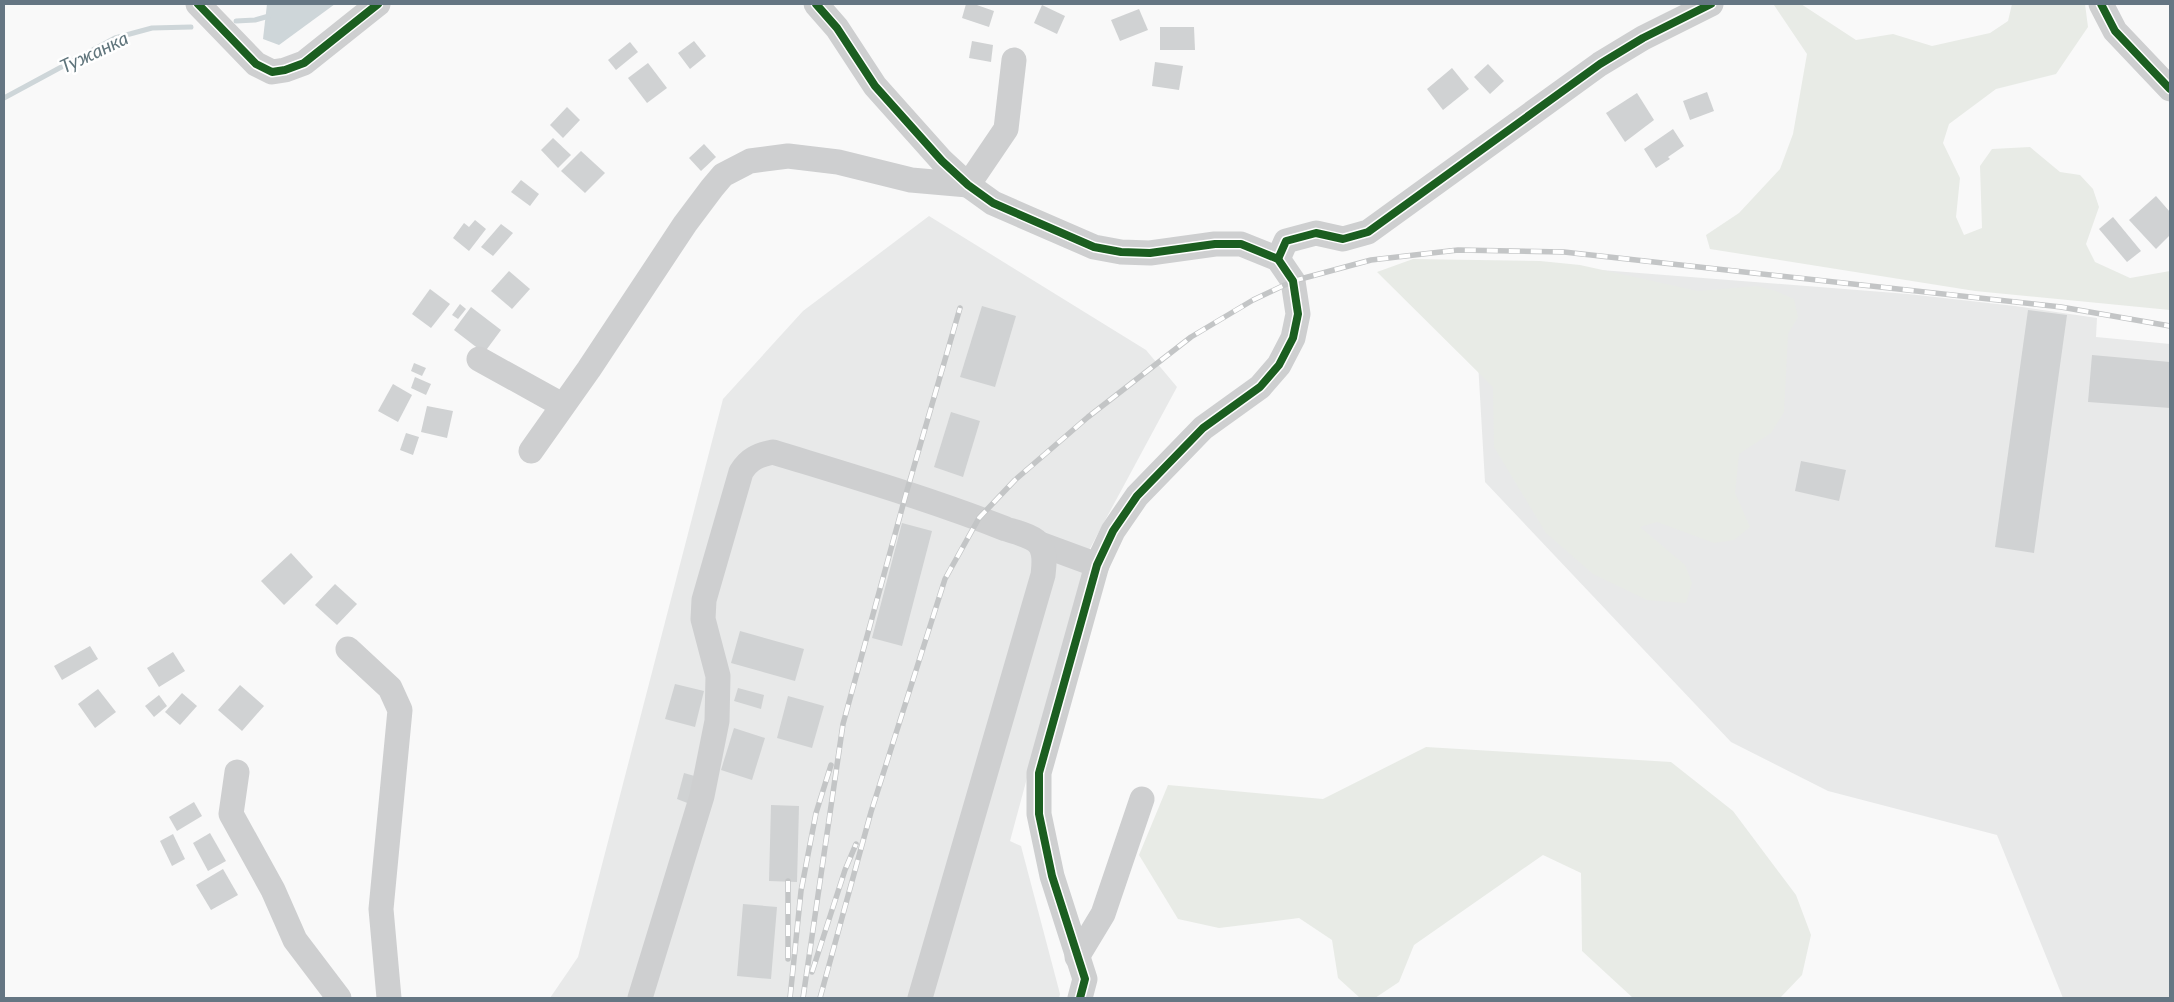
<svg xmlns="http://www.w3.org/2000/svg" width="2174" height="1002" font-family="Lato,sans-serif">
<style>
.built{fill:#e8e9e9}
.green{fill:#e8ebe6}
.water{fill:#ced6d9}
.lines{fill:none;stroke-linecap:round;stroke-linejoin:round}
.stream{stroke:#ced6d9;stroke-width:5}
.building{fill:#d0d2d3}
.minor{stroke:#cecfd0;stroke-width:25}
.rail-casing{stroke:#c3c5c6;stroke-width:5.5}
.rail{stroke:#fff;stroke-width:4;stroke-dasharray:11;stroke-linecap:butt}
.cycleway-casing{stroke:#fff;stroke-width:11}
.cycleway{stroke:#1b5e20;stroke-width:8}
.labels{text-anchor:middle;stroke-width:5;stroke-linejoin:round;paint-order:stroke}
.water-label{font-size:19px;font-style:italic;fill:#60757c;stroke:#fff}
</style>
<rect width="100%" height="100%" fill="#f9f9f9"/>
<g class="built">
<path d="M929,216l217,134 31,37 -89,165 -78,289 11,5 39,148 -1,4h-509l28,-41 145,-558 80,-88z"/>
<path d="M1472,260l436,34 107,12 82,12 -1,19 74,7v654h-107l-66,-163 -169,-44 -97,-49 -246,-260z"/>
</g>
<g class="green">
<path d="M1777,4h24l55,36 37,-6 39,12 58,-13 18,-12 4,-17h73l3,23 -32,47 -60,15 -47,35 -6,19 17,35 -4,39 8,18 18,-7 -2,-62 12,-17 38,-2 30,25 20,3 13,14 6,18 -13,37 9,18 35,16 40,-7v39l-195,-19 -265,-42 -4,-14 33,-22 41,-44 13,-35 14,-80 -33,-49z"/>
<path d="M1413,259l127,2 40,4 118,26 59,-5 19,5 18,8 4,18 -10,17 -4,78 -13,21 -32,21 -4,39 15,34 -16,13 -20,3 -57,-21 -17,5 45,38 7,18 -6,20 -39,-3 -54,-26 -47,-41 -52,-86 -1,-60 -116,-115z"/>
<path d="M1426,747l245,15 62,49 63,84 15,40 -9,40 -22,23h-147l-51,-47 -1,-78 -38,-18 -129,90 -15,37 -24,16h-15l-22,-20 -6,-38 -33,-22 -80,10 -41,-9 -39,-64 29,-70 155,14z"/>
</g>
<path class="water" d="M267,4h68l-56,41 -16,-6z"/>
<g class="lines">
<g class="stream">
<path d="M236,21l19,-1 14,-4"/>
<path d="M4,98l111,-60 37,-10 39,-1"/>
</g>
</g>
<g class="building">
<path d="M966,4h8l20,7 -5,16 -27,-9z"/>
<path d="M1042,5l23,11 -8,18 -23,-11z"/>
<path d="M1139,9l9,21 -28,11 -9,-21z"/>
<path d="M1160,27h34l1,23h-35z"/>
<path d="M694,41l12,15 -16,13 -12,-16z"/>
<path d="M972,41l21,4 -2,17 -22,-4z"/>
<path d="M630,42l8,10 -22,18 -8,-10z"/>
<path d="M1155,62l28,4 -4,24 -27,-4z"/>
<path d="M648,63l19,25 -20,15 -19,-25z"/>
<path d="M1488,64l16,17 -14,13 -16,-17z"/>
<path d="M1452,68l17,21 -26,21 -16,-21z"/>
<path d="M1707,92l7,19 -24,9 -7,-19z"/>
<path d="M1637,93l17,27 -29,22 -19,-29z"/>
<path d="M567,107l13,13 -17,18 -13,-13z"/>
<path d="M1673,129l11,17 -16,11 2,2 -14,9 -12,-19z"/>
<path d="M553,138l18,17 -13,13 -17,-18z"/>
<path d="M704,144l12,13 -15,14 -12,-13z"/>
<path d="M581,151l24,22 -20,20 -24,-22z"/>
<path d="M521,180l18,14 -9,12 -19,-14z"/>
<path d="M2156,196l14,16v23l-14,14 -27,-29z"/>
<path d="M2113,217l28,34 -14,11 -28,-33z"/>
<path d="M475,220l11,9 -17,22 -16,-13 11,-15 5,4z"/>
<path d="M501,224l12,9 -20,23 -12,-9z"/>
<path d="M509,271l21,18 -18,20 -21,-18z"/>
<path d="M430,289l20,15 -19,24 -19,-14z"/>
<path d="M460,304l6,5 -8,10 -6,-4z"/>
<path d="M982,306l34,10 -21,71 -35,-10z"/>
<path d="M471,307l30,23 -17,23 -30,-23z"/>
<path d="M2028,310l39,5 -33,238 -39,-6z"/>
<path d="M2092,355l78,7v46l-82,-6z"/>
<path d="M414,363l12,5 -4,8 -11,-5z"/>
<path d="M415,377l16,7 -5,11 -15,-7z"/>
<path d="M393,384l19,11 -14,27 -20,-11z"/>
<path d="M427,406l26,5 -6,27 -26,-6z"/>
<path d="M951,412l29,9 -17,56 -29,-10z"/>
<path d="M406,433l13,4 -6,18 -13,-5z"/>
<path d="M1801,461l45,9 -7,31 -44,-10z"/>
<path d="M902,523l30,8 -30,115 -30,-8z"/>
<path d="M291,553l22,24 -29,28 -23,-24z"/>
<path d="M335,584l22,20 -20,21 -22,-20z"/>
<path d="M740,631l64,18 -9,32 -64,-18z"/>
<path d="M90,646l8,13 -36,21 -8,-14z"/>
<path d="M173,652l12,19 -26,16 -12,-19z"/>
<path d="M675,684l29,7 -9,36 -30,-8z"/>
<path d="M240,685l24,21 -22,25 -24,-21z"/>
<path d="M738,688l26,7 -3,14 -27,-8z"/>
<path d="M98,689l18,23 -21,16 -17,-24z"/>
<path d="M182,693l15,13 -17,19 -15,-13z"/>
<path d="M159,695l8,11 -13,11 -9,-11z"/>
<path d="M788,696l36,10 -12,42 -35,-10z"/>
<path d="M734,728l31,10 -13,42 -31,-10z"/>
<path d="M684,773l14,4 -8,27 -13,-5z"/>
<path d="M194,802l8,14 -25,15 -8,-14z"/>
<path d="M771,805l28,1 -2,76 -28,-1z"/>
<path d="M210,833l16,28 -18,10 -15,-28z"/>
<path d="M173,834l12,25 -13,7 -12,-25z"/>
<path d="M223,869l15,26 -27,15 -15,-25z"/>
<path d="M743,904l34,3 -6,72 -34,-3z"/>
</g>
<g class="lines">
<g class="minor">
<path d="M198,4l58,60 16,8 13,-2 19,-7 74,-59"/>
<path d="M816,4l21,24 38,58 67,75 26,24 25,18 101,44 27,5 29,1 65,-9h26l37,15 15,22 5,33 -5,24 -14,27 -19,22 -57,41 -66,68 -24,35 -16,34 -58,208v41l13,62 33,103 -5,19"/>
<path d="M2101,4l14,27 55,58"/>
<path d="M1278,259l8,-18 30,-8 27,6 25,-7 232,-168 43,-26 68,-34"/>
<path d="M479,359l83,46"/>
<path d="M531,451l58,-82 96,-145 27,-36 11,-13 27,-14 38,-5 50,6 73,18 57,5 38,-56 8,-69"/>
<path d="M1040,544l57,21"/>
<path d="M348,649l42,39 10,22 -19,199 8,89"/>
<path d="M237,772l-6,42 42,76 22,50 44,58"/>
<path d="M1077,957l26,-43 39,-115"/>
<path d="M640,998l62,-202 15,-75 1,-45 -15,-57 1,-19 37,-128c8,-13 17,-17 32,-20 78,24 157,47 233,77 9,3 28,7 34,16 6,9 4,20 3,30l-123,423"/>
</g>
<g class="rail-casing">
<g id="rail">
<path d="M788,881v78"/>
<path d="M812,972l33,-102 11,-26"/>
<path d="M790,998l11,-107 15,-78 15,-48"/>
<path d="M803,998l40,-274 63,-230 54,-186"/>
<path d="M820,998l51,-186 74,-233 34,-61 36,-38 73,-63 103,-80 62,-37 40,-19 78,-21 87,-10 106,2 497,55 109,19"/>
</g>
</g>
<use href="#rail" class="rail"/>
<g class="cycleway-casing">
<g id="cycleway">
<path d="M198,4l58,60 16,8 13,-2 19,-7 74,-59"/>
<path d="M816,4l21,24 38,58 67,75 26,24 25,18 101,44 27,5 29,1 65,-9h26l37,15 15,22 5,33 -5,24 -14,27 -19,22 -57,41 -66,68 -24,35 -16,34 -58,208v41l13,62 33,103 -5,19"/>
<path d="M2101,4l14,27 55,58"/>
<path d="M1278,259l8,-18 30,-8 27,6 25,-7 232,-168 43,-26 68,-34"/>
</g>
</g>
<use href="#cycleway" class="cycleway"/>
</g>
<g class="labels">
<g class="water-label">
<text transform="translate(94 52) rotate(-25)" y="7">Тужанка</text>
</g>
</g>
<rect width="2174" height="1002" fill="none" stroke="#657683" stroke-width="10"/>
</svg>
